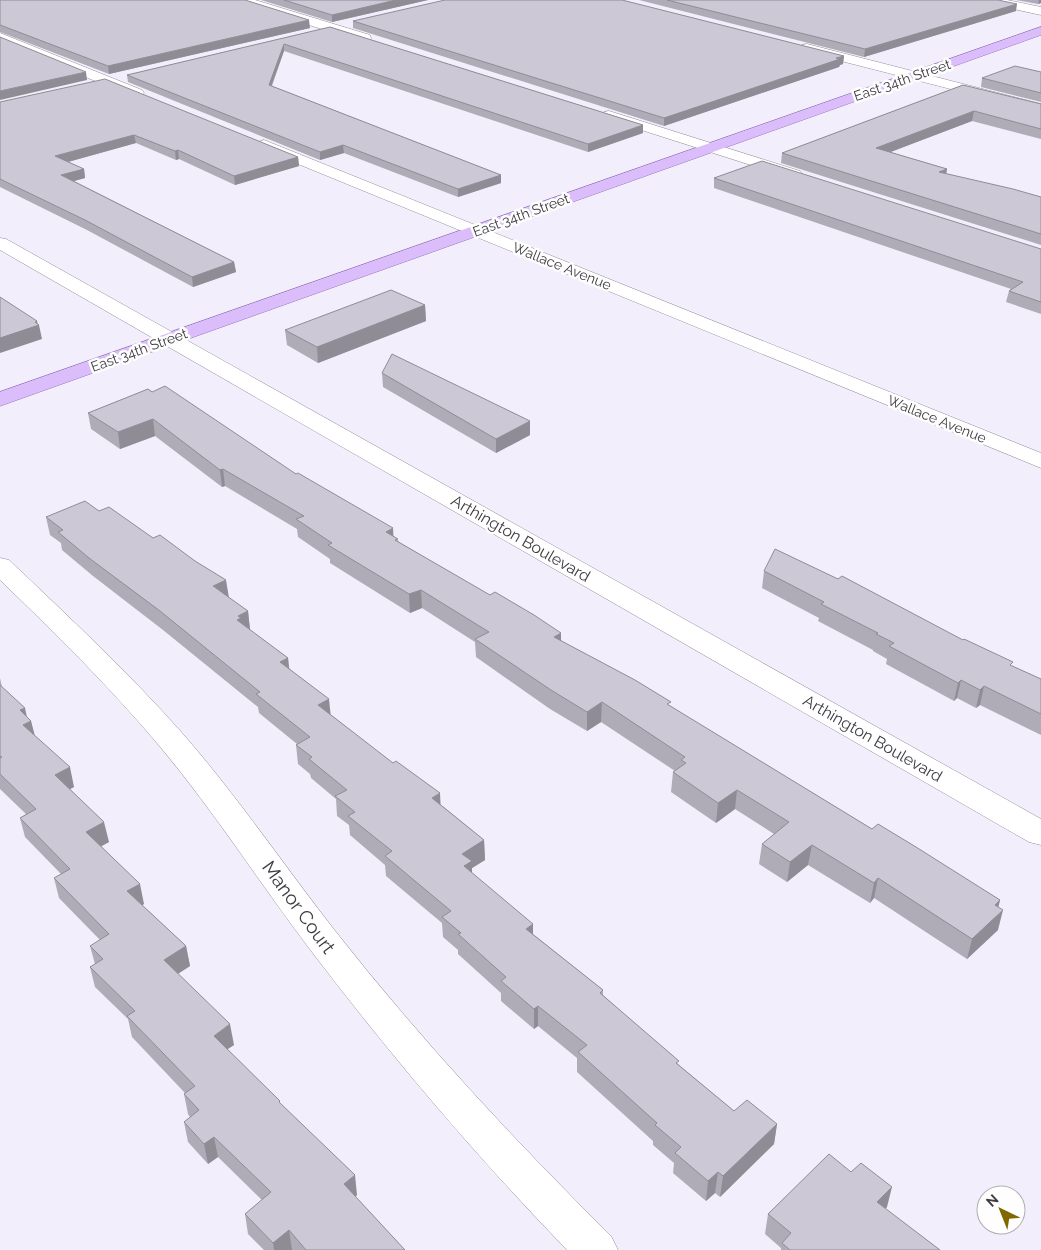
<svg xmlns="http://www.w3.org/2000/svg" width="1041" height="1250" font-family="Raleway,sans-serif">
<style>
.lines{fill:none;stroke-linecap:round;stroke-linejoin:round}
.minor-casing{stroke:#928d99;stroke-width:1}
.major-casing{stroke:#9473b9;stroke-width:1}
.minor{fill:#fff;fill-rule:evenodd}
.major{fill:#dbbdfc;fill-rule:evenodd}
.wall{fill:#b0acb7}
.shaded-wall{fill:#908c95}
.building{fill:#cdc8d5;stroke:#908c95}
.labels{text-anchor:middle;stroke-width:5;stroke-linejoin:round;paint-order:stroke}
.far-street-label{font-size:14px;fill:#3e3b41;stroke:#fefefe}
.street-label{font-size:16px;fill:#3e3b41;stroke:#fefefe}
.near-street-label{font-size:19px;fill:#3e3b41;stroke:#fefefe}
</style>
<rect width="100%" height="100%" fill="#f3eefb"/>
<g class="lines">
<g class="minor-casing">
<g id="minor">
<path d="M237,0h18l115,35 1,3 -1,3h-10l-121,-38z"/>
<path d="M984,0h23l34,7v8l-55,-12z"/>
<path d="M0,33l142,57 2,3 -2,3h-10l-132,-54z"/>
<path d="M807,44l234,60v8l-239,-61 -2,-3 2,-3z"/>
<path d="M609,111l191,60 2,3 -2,3h-12l-184,-59 -2,-3 2,-3z"/>
<path d="M264,140l777,313v15l-782,-320 -3,-3 3,-3z"/>
<path d="M0,238l6,1 1035,580v26l-12,-3 -1029,-592z"/>
<path d="M0,558l9,2c60,57 120,113 174,174 55,63 102,133 153,198 85,108 178,208 275,304l7,14h-51c-91,-94 -176,-194 -255,-298 -51,-67 -96,-138 -150,-203 -50,-60 -106,-115 -162,-169z"/>
</g>
</g>
<g class="major-casing">
<path id="major" d="M1041,27v8l-1041,371v-14z"/>
</g>
<use href="#minor" class="minor"/>
<use href="#major" class="major"/>
</g>
<g class="wall">
<path d="M0,0l310,28 -201,46 -109,-42z"/>
<path d="M261,0h167l-96,22z"/>
<path d="M639,0h359l18,11 -152,46z"/>
<path d="M1016,0h25v3l-3,1z"/>
<path d="M353,21l491,35 -1,8 -3,1 -1,2 -175,59 -311,-98z"/>
<path d="M330,27l313,98v8l-55,19 -304,-101 -12,35 229,89v8l-43,14 -114,-44 -24,7 -192,-78 -1,-7z"/>
<path d="M1041,72v30l-60,-15 1,-9z"/>
<path d="M963,85l78,19v35l-69,-18 -82,31 57,17 -1,5 95,23v48l-260,-82 1,-10z"/>
<path d="M0,102l298,55 1,9 -64,19 -56,-26 -3,1 -40,-17 -68,19 16,7 1,9 -11,3 160,81 2,10 -43,15 -106,-57 -87,-43z"/>
<path d="M714,178l327,71v65l-35,-12 3,-11 2,-2 -297,-101z"/>
<path d="M425,305l1,16 -108,42 -31,-18 -2,-15z"/>
<path d="M382,373l148,62 -34,18 -113,-66z"/>
<path d="M148,389l148,85 98,62 5,6 473,287 128,71 -2,7v23l-31,29 -93,-61 -4,5 -62,-38 -21,17 -28,-18 3,-20 12,-10 -39,-25 -19,14 -45,-31 2,-20 2,-1 -74,-49 -14,9 -37,-22 -74,-52 -1,-15 -53,-34 -12,5 -80,-50v-4l-32,-22 -1,-8 -72,-43 -3,1 -67,-51 -35,13 -29,-20 -3,-16z"/>
<path d="M99,511l149,100 2,19 38,28 1,10 42,47 153,125 1,20 -13,8v5l61,61 70,56v5l76,70 55,46 43,13 -3,20 -54,53 -5,-4 -9,8 -33,-28 1,-10 -21,-18v-4l-76,-69v-14l-39,-32 -4,3 -33,-28v-8l-43,-39v-4l-15,-13 -1,-14 -56,-47 -1,-11 -35,-30 -1,-10 -12,-9 -1,-17 -25,-21 -1,-4 -12,-10 -2,-19 1,-1 -38,-31 -1,-6 -95,-77 -70,-54 -31,-26 -1,-7 -11,-8 -4,-18z"/>
<path d="M764,571l248,95 29,13v56l-61,-30 -4,3 -19,-10 -3,3 -68,-37 1,-5 -14,-8v-1l-55,-29 1,-3 -57,-30z"/>
<path d="M0,678l2,9 25,30 4,4 3,14 40,52 -4,2 39,53 -8,4 43,58 -2,1 44,41 4,20 -12,8 56,71 -7,4 53,55 77,91 -2,2 50,53h-141l-16,-16 -3,-20 17,-14 -44,-43 -10,7 -20,-22 -4,-20 6,-5 -2,-3 -4,-20 1,-1 -53,-56 -4,-18 -33,-32 -5,-20 5,-3 -5,-18 10,-6 -41,-42 -5,-20 7,-4 -36,-37 -5,-19 6,-4 -26,-25z"/>
<path d="M887,1207l-2,2 55,41h-159v-2l-16,-14 3,-20z"/>
</g>
<g class="shaded-wall">
<path d="M396,0h32l-96,22v-7z"/>
<path d="M1039,0h2v3l-3,1z"/>
<path d="M1017,4l-1,7 -152,46 1,-8z"/>
<path d="M309,20l1,8 -201,46 -1,-8z"/>
<path d="M284,44v7l-15,41v-7z"/>
<path d="M844,56l-1,8 -3,1 -1,2 -175,59v-8z"/>
<path d="M86,72l1,8 -87,20v-9z"/>
<path d="M974,111l-2,10 -97,37 1,-10z"/>
<path d="M643,125v8l-55,19v-8z"/>
<path d="M134,135l2,8 -79,22 -2,-9z"/>
<path d="M343,145l1,8 -24,7v-8z"/>
<path d="M178,150l1,9 -3,1 -1,-9z"/>
<path d="M298,157l1,9 -64,19 -1,-9z"/>
<path d="M84,169l1,9 -22,6 -2,-9z"/>
<path d="M947,169l-2,10 -6,-7z"/>
<path d="M501,175v8l-43,14v-8z"/>
<path d="M234,262l2,10 -43,15 -1,-10z"/>
<path d="M425,305l1,16 -108,42 -1,-16z"/>
<path d="M37,321l1,4h1l3,14 -42,14v-15z"/>
<path d="M153,419l2,17 -35,13 -2,-17z"/>
<path d="M530,421v14l-34,18v-14z"/>
<path d="M223,469l2,17 -3,1 -2,-17z"/>
<path d="M393,528l1,18 -8,-14z"/>
<path d="M226,580l3,18 -16,-12z"/>
<path d="M421,590l1,18 -12,5 -1,-19z"/>
<path d="M248,611l2,19 -7,3 -6,-13 1,-4z"/>
<path d="M561,633v19l-7,-15z"/>
<path d="M288,658l2,19 -10,-15z"/>
<path d="M961,680l-4,18 -3,3 4,-18z"/>
<path d="M984,686l-4,19 -4,3 4,-18z"/>
<path d="M329,699l2,19 -13,-13z"/>
<path d="M602,702l-1,20 -14,9v-19z"/>
<path d="M25,708l3,14 3,-1 5,19 -8,4 -8,-34z"/>
<path d="M70,767l4,20 -14,7 -5,-19z"/>
<path d="M737,790l-2,19 -19,14 2,-20z"/>
<path d="M440,793l1,20 -9,-15z"/>
<path d="M104,822l5,20 -18,10 -5,-20z"/>
<path d="M484,840l1,20 -13,8v13l-7,5 -3,-32z"/>
<path d="M812,845l-4,20 -21,17 3,-20z"/>
<path d="M878,878l-4,20 -4,5 4,-20z"/>
<path d="M140,884l4,20 -12,7 -5,-20z"/>
<path d="M1000,900l-4,17 7,-7 -5,20 -31,29 5,-20 23,-34z"/>
<path d="M533,924v20l-7,-15z"/>
<path d="M186,946l4,20 -22,14 -4,-20z"/>
<path d="M538,1006v20l-4,3v-20z"/>
<path d="M230,1024l4,21 -17,11 -3,-20z"/>
<path d="M777,1124l-3,20 -54,53 3,-21z"/>
<path d="M214,1137l4,20 -10,7 -4,-20z"/>
<path d="M718,1172l-3,21 -9,8 2,-20z"/>
<path d="M355,1175l2,20 -11,10 -2,-21z"/>
<path d="M892,1187l-5,20 -15,15 5,-20z"/>
<path d="M289,1230l3,20h-18l-1,-7z"/>
</g>
<g class="building">
<path d="M0,0h245l64,20 -201,46 -108,-41z"/>
<path d="M284,0h112l-64,15z"/>
<path d="M445,0h177l222,56 -8,2 4,1 -176,59 -311,-97z"/>
<path d="M667,0h331l19,4 -152,45z"/>
<path d="M330,27l313,98 -55,19 -304,-100 -15,41 232,90 -43,14 -115,-44 -23,7 -193,-77z"/>
<path d="M0,37l86,35 -86,19z"/>
<path d="M1015,66l26,6v21l-59,-15z"/>
<path d="M105,79l193,78 -64,19 -56,-26 -3,1 -41,-16 -79,21 29,13 -23,6 173,87 -42,15 -107,-57 -85,-41v-77z"/>
<path d="M963,85l78,19v25l-67,-18 -98,37 71,21 -8,3 74,17 28,8v37l-259,-81z"/>
<path d="M762,161l279,88v53l-32,-11 14,-9 -309,-104z"/>
<path d="M391,290l34,15 -108,42 -32,-17z"/>
<path d="M0,297l37,24 -2,1 4,3 -39,13z"/>
<path d="M392,354l138,67 -34,18 -114,-66z"/>
<path d="M165,386l131,88 2,-1 95,55 -7,4 12,7 -3,1 95,55 5,-3 39,23 27,18 -7,4 81,43 36,22 -4,2 205,125 6,-5 38,23 84,53 -5,5 8,5 -31,29 -94,-61 -4,5 -62,-38 -22,17 -28,-18 27,-22 -52,-32 -19,13 -45,-31 13,-9 -5,-3 4,-3 -83,-55 -15,10 -36,-22 -76,-51 14,-7 -68,-42 -12,4 -81,-49 4,-2 -36,-24 8,-3 -81,-47 -3,1 -67,-51 -35,13 -30,-19 60,-24 4,3z"/>
<path d="M85,501l14,10 10,-4 44,31 7,-3 35,26 31,19 -13,6 35,25 -10,5 3,2 -4,2 51,38 -8,4 49,37 -11,6 75,58 3,-2 44,32 -8,5 52,42 -22,14 10,7 -8,5 69,58 -7,5 77,61 -3,3 79,68 -3,2 58,48 13,-11 30,24 -54,52 -5,-4 -10,9 -33,-28 6,-6 -26,-22 2,-2 -79,-71 9,-7 -49,-39 -4,3 -33,-28 5,-4 -48,-43 3,-1 -19,-16 9,-6 -66,-55 7,-5 -44,-35 7,-4 -20,-16 12,-6 -38,-31 3,-2 -16,-12 14,-8 -54,-43 4,-2 -100,-81 -71,-53 -31,-26 5,-2 -17,-13z"/>
<path d="M775,549l63,30 4,-3 121,64 1,-1 49,23 -3,3 31,14v35l-57,-28 -4,4 -19,-10 -3,3 -69,-37 5,-3 -18,-9 2,-1 -57,-29 3,-2 -60,-31z"/>
<path d="M0,685l25,23 -5,2 11,11 -8,4 47,42 -15,8 49,47 -18,10 54,52 -13,7 59,55 -22,14 66,64 -16,12 66,65 -1,1 76,73 -11,9 61,66h-99l-17,-20 -16,13 -28,-29 26,-22 -57,-55 -10,7 -20,-22 15,-12 -15,-16 11,-8 -68,-70 8,-5 -45,-44 13,-8 -13,-13 19,-12 -55,-56 16,-9 -50,-51 16,-9 -36,-35v-16l2,-1 -2,-1z"/>
<path d="M829,1154l22,18 10,-9 31,24 -15,15 63,48h-150l-8,-7 9,-10 -23,-19z"/>
</g>
<g class="labels">
<g class="far-street-label">
<text transform="translate(902 80) rotate(-19)" y="5">East 34th Street</text>
<text transform="translate(521 215) rotate(-20)" y="5">East 34th Street</text>
<text transform="translate(562 266) rotate(22)" y="5">Wallace Avenue</text>
<text transform="translate(139 350) rotate(-20)" y="5">East 34th Street</text>
<text transform="translate(937 419) rotate(22)" y="5">Wallace Avenue</text>
</g>
<g class="street-label">
<text transform="translate(521 538) rotate(30)" y="6">Arthington Boulevard</text>
<text transform="translate(873 738) rotate(30)" y="6">Arthington Boulevard</text>
</g>
<g class="near-street-label">
<text transform="translate(299 907) rotate(54)" y="7">Manor Court</text>
</g>
</g>
<g transform="translate(1001 1210) rotate(317)"><circle r="24" fill="#fefefe" stroke="#b1b0b2"/>
<path d="M0-4L9 19L0 12L-9 19Z" fill="#7f6900"/>
<text y="-8" font-size="14" font-weight="bold" text-anchor="middle" fill="#3e3b41">N</text>
</g>
</svg>
